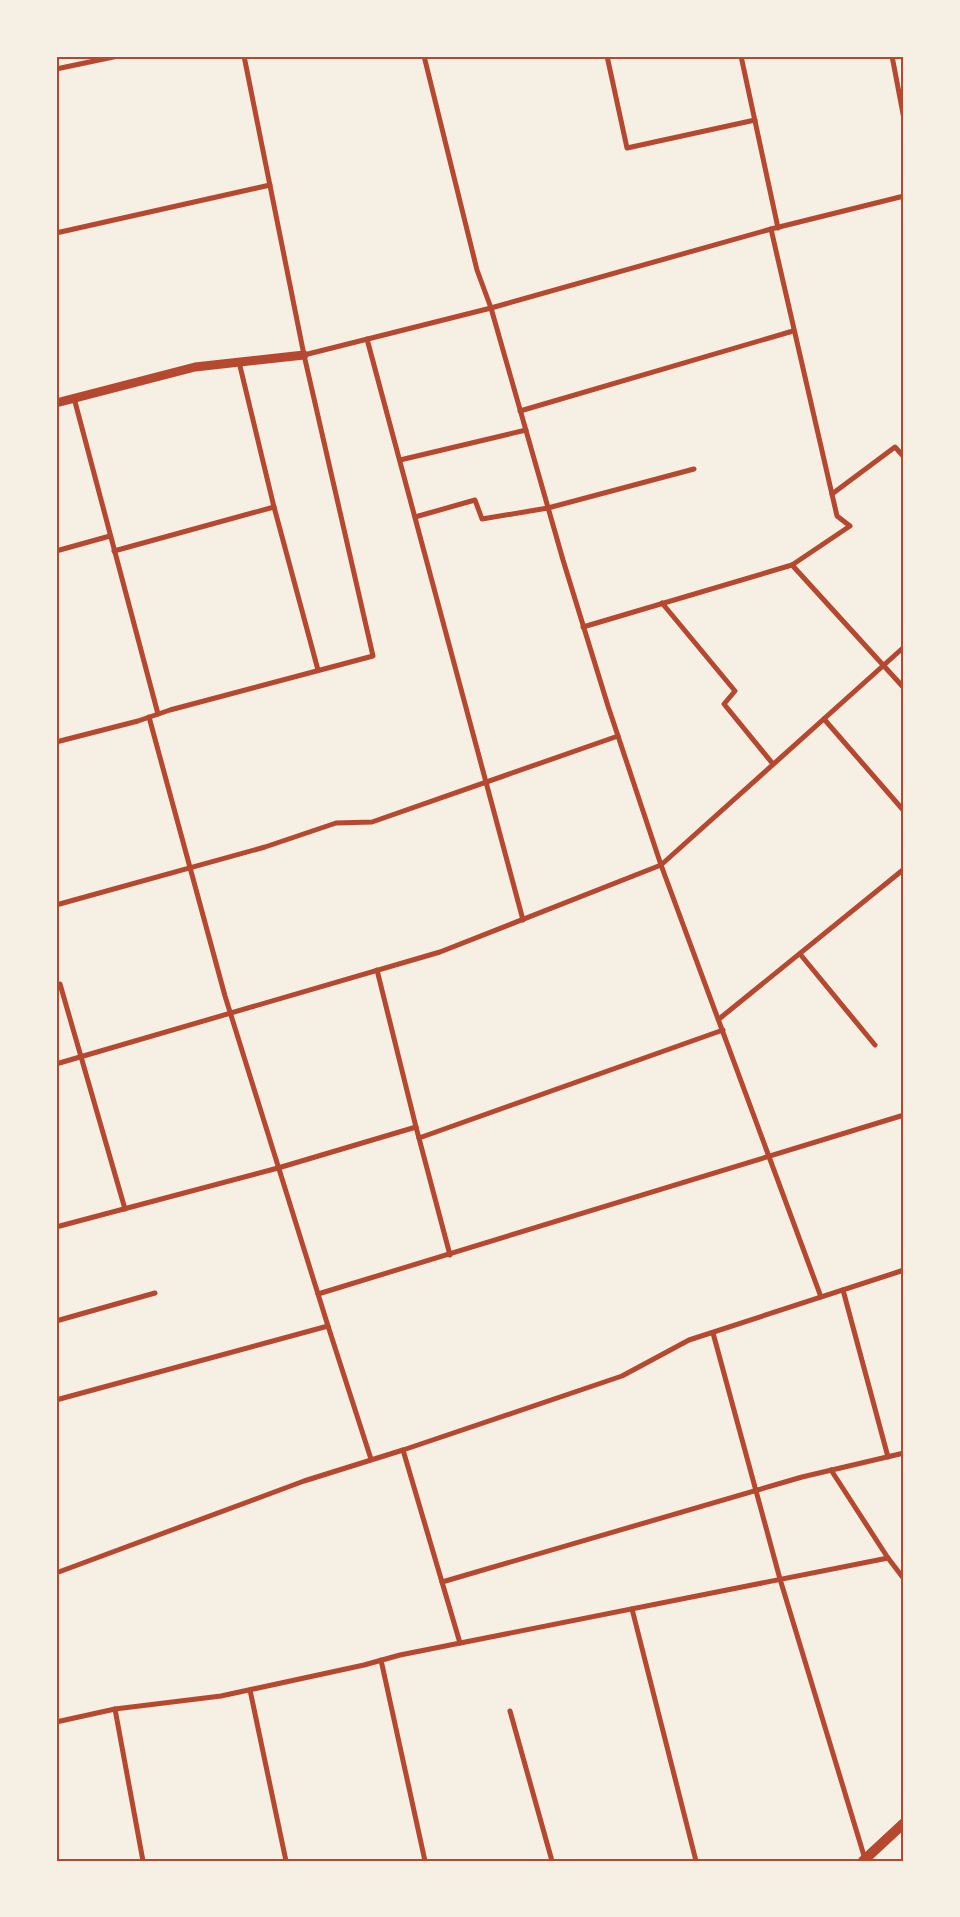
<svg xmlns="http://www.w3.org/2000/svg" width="960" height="1917" font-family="'Playfair Display',serif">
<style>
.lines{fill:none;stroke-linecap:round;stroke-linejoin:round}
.minor{stroke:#b5482f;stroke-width:5}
.tertiary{stroke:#b5482f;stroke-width:9}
.secondary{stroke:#b5482f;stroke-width:10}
.neatline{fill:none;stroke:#b5482f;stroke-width:2}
</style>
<rect width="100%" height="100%" fill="#f6efe4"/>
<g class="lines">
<g class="minor">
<path d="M424,56l53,214 14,38 72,252 45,146 53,159 160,432"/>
<path d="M607,56l20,92 128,-28"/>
<path d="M741,56l37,172"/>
<path d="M892,56l12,63"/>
<path d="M56,69l62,-13"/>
<path d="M56,233l214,-48"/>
<path d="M367,339l156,581"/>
<path d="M304,355l187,-47 280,-79 133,-33"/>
<path d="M239,362l35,145 44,163"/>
<path d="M74,398l84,316"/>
<path d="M520,411l273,-80"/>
<path d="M400,460l126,-30"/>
<path d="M832,494l63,-47 9,10"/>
<path d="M415,517l60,-17 7,19 66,-11 146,-39"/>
<path d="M56,551l54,-15"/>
<path d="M114,551l160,-44"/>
<path d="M792,565l112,123"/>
<path d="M662,603l73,88 -11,13 49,60"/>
<path d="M583,627l209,-62 58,-39 -13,-10 -66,-287"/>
<path d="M149,717l76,279 103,330 43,133"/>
<path d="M824,719l80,92"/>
<path d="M56,742l82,-21 32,-11 203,-54 -69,-301 -60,-299"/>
<path d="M56,905l209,-58 71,-24 36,-1 246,-86"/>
<path d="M800,954l75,91"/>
<path d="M377,970l39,157 34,128"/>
<path d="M60,984l65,225"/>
<path d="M719,1019l185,-150"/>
<path d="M56,1064l384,-112 221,-87 243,-218"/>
<path d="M419,1138l304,-108"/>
<path d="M56,1227l222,-59 138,-41"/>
<path d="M843,1290l45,167"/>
<path d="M318,1294l586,-179"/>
<path d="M56,1321l99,-28"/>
<path d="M713,1333l67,246 85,280"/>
<path d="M56,1400l272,-74"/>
<path d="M403,1450l57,193"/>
<path d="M831,1470l57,88 16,21"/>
<path d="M56,1573l248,-92 99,-31 219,-74 67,-36 215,-70"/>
<path d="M442,1582l360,-105 102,-24"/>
<path d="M632,1609l64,252"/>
<path d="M381,1660l44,201"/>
<path d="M250,1690l36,171"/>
<path d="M115,1709l28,152"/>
<path d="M510,1711l42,150"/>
<path d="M56,1722l59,-13 106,-13 143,-31 36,-10 488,-97"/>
</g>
<path class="tertiary" d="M56,403l139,-36 109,-12"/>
<path class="secondary" d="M863,1861l41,-38"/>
</g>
<rect width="960" height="1917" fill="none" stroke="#f6efe4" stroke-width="115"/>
<rect x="58" y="58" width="844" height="1802" class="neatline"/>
</svg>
